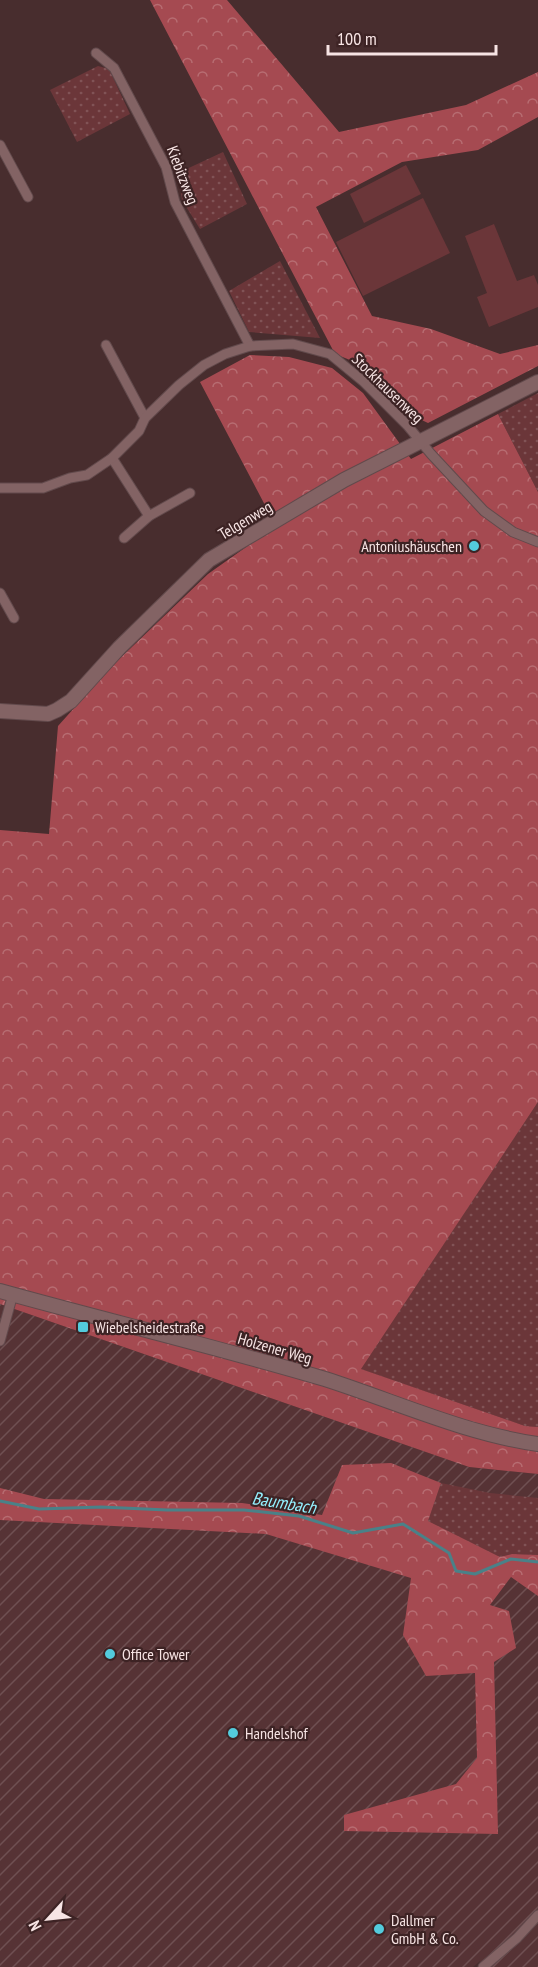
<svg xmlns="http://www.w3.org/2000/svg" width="538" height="1967" font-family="'PT Sans Narrow',sans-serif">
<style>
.industrial{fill:url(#industrial-furrows)}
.grass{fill:url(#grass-dots)}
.forest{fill:url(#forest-crowns)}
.pitch{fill:#6b3639}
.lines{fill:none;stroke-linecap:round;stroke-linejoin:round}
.stream{stroke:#4a8188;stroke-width:3}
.minor-casing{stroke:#624a4c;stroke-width:11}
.secondary-casing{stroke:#624a4c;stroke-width:16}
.minor{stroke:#836364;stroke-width:9}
.secondary{stroke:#836364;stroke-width:14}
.poi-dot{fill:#53cbdc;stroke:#3d2324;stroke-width:2}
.labels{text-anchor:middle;stroke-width:4.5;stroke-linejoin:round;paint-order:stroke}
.street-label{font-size:16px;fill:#f7e4e4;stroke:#3d2324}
.poi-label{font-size:16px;fill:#f7e4e4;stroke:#3d2324;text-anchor:start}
.water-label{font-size:18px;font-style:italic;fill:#94f1ff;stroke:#3d2324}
</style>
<defs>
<pattern id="industrial-furrows" width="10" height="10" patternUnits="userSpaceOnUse" patternTransform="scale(1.5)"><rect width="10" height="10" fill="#563335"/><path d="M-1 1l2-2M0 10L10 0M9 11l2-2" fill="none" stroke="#6f5052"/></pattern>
<pattern id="grass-dots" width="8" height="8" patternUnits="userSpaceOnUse" patternTransform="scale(1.5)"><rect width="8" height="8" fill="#6b3639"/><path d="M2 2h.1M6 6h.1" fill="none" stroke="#815356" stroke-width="1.8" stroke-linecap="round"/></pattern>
<pattern id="forest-crowns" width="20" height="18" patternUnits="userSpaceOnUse" patternTransform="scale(1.5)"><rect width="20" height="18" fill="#a54a51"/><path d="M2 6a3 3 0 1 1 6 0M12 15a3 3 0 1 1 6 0" fill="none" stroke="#b76d72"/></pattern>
</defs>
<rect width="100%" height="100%" fill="#482d2e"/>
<path class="industrial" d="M0,1304l469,163 69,7v493h-56l-2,-6 -7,6h-473z"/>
<g class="grass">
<path d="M98,66l11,3 21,45 -53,28 -27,-52z"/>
<path d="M223,152l24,52 -47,25 -18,-29 -4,-27z"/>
<path d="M280,261l40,77 -71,-6 -20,-41z"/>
<path d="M538,393v99l-40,-78z"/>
<path d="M538,1102v325l-13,-1 -165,-57z"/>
<path d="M441,1483l49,10 48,5v57l-26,-1 -12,3 -72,-36z"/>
</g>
<g class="forest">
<path d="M150,0h77l112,132 127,-27 72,-33v45l-60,33 -76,12 -86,45 56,109 59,13 69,25 38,-9v21l-110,57 -17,-8 -33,-38 -28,-17 -15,-6z"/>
<path d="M250,355l39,2 43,11 31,25 48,66 87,-45 40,78v610l-177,267 164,57 13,1v47l-69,-7 -469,-163v-474l49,4 9,-108 53,-59 97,-93 68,-48 -76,-144z"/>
<path d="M391,1463l50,20 -13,38 72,36 12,-3 26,1v41l-27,-19 -21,28 19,6 7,37 -22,14 4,172 -154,-3v-16l112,-31 21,-26 -2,-85 -49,3 -23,-41 8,-57 -145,-44 -266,-14v-32l44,11 198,4 80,12 20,-50z"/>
</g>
<g class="pitch">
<path d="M406,165l15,29 -57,29 -14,-29z"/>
<path d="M423,198l27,55 -87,43 -27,-54z"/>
<path d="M494,224l23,57 17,-6 4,10v22l-49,20 -12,-30 10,-4 -22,-57z"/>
</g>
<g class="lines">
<path class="stream" d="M0,1501l39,8 62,-2 66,3h77l55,6 54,17 50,-9 46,29 7,18 19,3 36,-15 27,3"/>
<g class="minor-casing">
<g id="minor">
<path d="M96,53l18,15 52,99 9,35 75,144"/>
<path d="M0,145l28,52"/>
<path d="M106,345l39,73"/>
<path d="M112,458l37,58"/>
<path d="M0,488h43l27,-10 17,-3 25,-17 27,-27 6,-13 34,-33 25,-20 21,-11 25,-8 43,-2 37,10 34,28 43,43 24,29 53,57 29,21 25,10"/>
<path d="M124,538l25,-22 41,-23"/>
<path d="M0,593l14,25"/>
<path d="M0,1341l13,-47"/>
<path d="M483,1967l34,-29 21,-23"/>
</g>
</g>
<g class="secondary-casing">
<g id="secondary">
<path d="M0,711l48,3 9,-4 14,-9 48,-53 90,-88 135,-80 194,-98"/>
<path d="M0,1291c108,30 217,56 325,88 69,22 141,55 213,65"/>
</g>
</g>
<use href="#minor" class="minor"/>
<use href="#secondary" class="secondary"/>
</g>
<g class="poi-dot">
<circle cx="474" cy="546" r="6"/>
<rect x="77" y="1321" width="12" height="12" rx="3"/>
<circle cx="110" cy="1654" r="6"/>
<circle cx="233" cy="1733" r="6"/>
<circle cx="379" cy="1929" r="6"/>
</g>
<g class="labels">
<g class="street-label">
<text transform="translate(183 175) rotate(69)" y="6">Kiebitzweg</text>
<text transform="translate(388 388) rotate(44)" y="6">Stockhausenweg</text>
<text transform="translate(245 520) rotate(-31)" y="6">Telgenweg</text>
<text transform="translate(275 1348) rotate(16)" y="6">Holzener Weg</text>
</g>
<g class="poi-label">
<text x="462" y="552" text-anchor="end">Antoniushäuschen</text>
<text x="95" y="1333">Wiebelsheidestraße</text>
<text x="122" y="1660">Office Tower</text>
<text x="245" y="1739">Handelshof</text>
<text x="391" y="1926">Dallmer<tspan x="391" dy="18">GmbH &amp; Co.</tspan></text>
</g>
<g class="water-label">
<text transform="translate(284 1503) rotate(9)" y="6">Baumbach</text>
</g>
</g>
<g transform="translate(48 1919) rotate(243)" stroke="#3d2324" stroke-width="4.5" paint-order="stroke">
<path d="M0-4.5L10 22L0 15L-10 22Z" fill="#f7e4e4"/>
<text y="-9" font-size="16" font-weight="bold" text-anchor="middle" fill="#f7e4e4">N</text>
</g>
<path d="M328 45v9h168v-9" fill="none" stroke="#f7e4e4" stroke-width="3"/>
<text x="337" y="45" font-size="18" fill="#f7e4e4" stroke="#3d2324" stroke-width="4.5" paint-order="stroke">100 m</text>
</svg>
